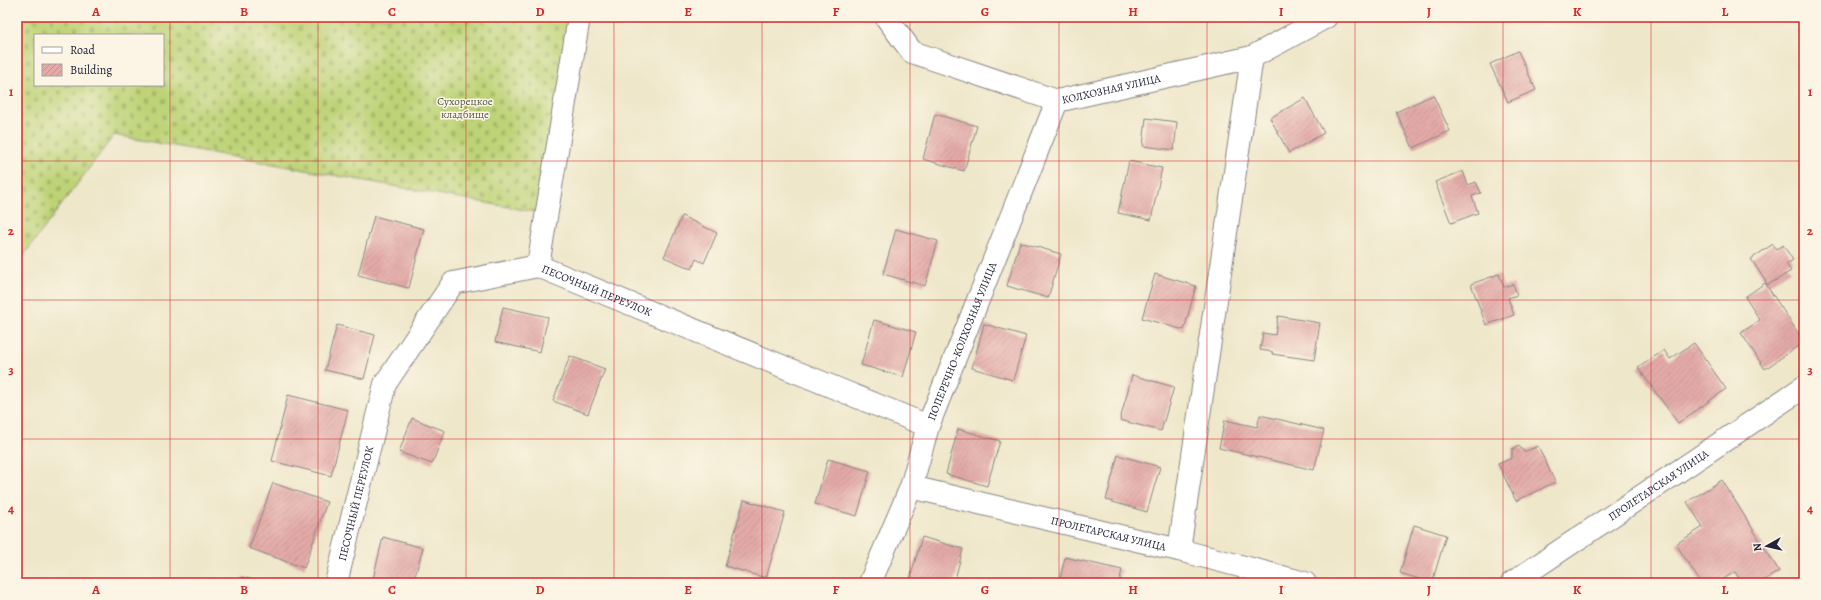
<svg xmlns="http://www.w3.org/2000/svg" width="1821" height="600" font-family="Alegreya,serif">
<style>
.cemetery{fill:url(#cemetery-stones);stroke:#707a59;fill-rule:evenodd}
.building{fill:url(#building-hatch)}
.lines{fill:none;stroke-linecap:round;stroke-linejoin:round}
.minor-casing{stroke:#888482;stroke-width:24}
.minor{stroke:#fff;stroke-width:22}
.grid{fill:none;stroke:#d62828;stroke-width:1;stroke-opacity:0.55}
.labels{text-anchor:middle;stroke-width:3;stroke-linejoin:round;paint-order:stroke}
.street-label{font-size:11px;fill:#22223b;stroke:#fcf5e5}
.park-label{font-size:11px;fill:#51574d;stroke:#fcf5e5}
.neatline{fill:none;stroke:#d62828;stroke-width:1.5}
.grid-label{font-size:13px;text-anchor:middle;font-weight:bold;fill:#d62828}
</style>
<defs>
<pattern id="cemetery-stones" width="16" height="16" patternUnits="userSpaceOnUse"><rect width="16" height="16" fill="#bed377"/><path d="M2 7V4a2 2 0 0 1 4 0v3zM10 15v-3a2 2 0 0 1 4 0v3z" fill="#a3b568"/></pattern>
<pattern id="building-hatch" width="6" height="6" patternUnits="userSpaceOnUse"><rect width="6" height="6" fill="#e3aaa7"/><path d="M-1 1l2-2M0 6l6-6M5 7l2-2" fill="none" stroke="#c29291"/></pattern>
</defs>
<rect width="100%" height="100%" fill="#fcf5e5"/>
<filter id="ink" filterUnits="userSpaceOnUse"><feTurbulence type="fractalNoise" baseFrequency=".025" numOctaves="2"/><feDisplacementMap in="SourceGraphic" scale="8" xChannelSelector="R" yChannelSelector="G"/><feConvolveMatrix kernelMatrix="1 2 1 2 8 2 1 2 1" color-interpolation-filters="sRGB"/></filter>
<filter id="wash" filterUnits="userSpaceOnUse"><feTurbulence type="fractalNoise" baseFrequency=".012" numOctaves="4" result="noise"/><feDisplacementMap in="SourceGraphic" scale="16" xChannelSelector="R" yChannelSelector="G"/><feGaussianBlur stdDeviation="0.9" result="paint"/><feColorMatrix in="noise" values="0 0 0 0 0 0 0 0 0 0 0 0 0 0 0 0 0 1.4 0 .05"/><feComposite in="paint" operator="in"/></filter>
<g filter="url(#wash)">
<rect width="100%" height="100%" fill="#eee7ca"/>
<path class="cemetery" d="M17,17h557l-33,196 -427,-78 -97,129zM35,35h128v50h-128z"/>
<g id="blocks">
<g class="building">
<path d="M1522,17h12l-9,5z"/>
<path d="M1518,51l18,39 -28,12 -18,-38z"/>
<path d="M1433,95l17,36 -37,17 -17,-36z"/>
<path d="M1305,98l19,35 -35,20 -19,-35z"/>
<path d="M935,114l42,12 -13,45 -41,-12z"/>
<path d="M1146,118l31,4 -3,28 -31,-4z"/>
<path d="M1129,161l33,7 -11,52 -33,-7z"/>
<path d="M1463,171l5,14 8,-3 5,11 -9,3 6,17 -27,10 -16,-41z"/>
<path d="M374,216l50,13 -15,59 -51,-13z"/>
<path d="M682,216l35,17 -13,30 -8,-4 -4,10 -28,-12z"/>
<path d="M896,229l42,12 -13,45 -42,-12z"/>
<path d="M1020,242l41,12 -13,44 -41,-12z"/>
<path d="M1773,244l3,5 7,-4 10,15 -7,4 5,7 -23,14 -17,-26z"/>
<path d="M1155,274l41,12 -12,44 -42,-12z"/>
<path d="M1499,274l5,13 9,-3 4,11 -9,3 6,17 -28,10 -15,-41z"/>
<path d="M1765,283l39,59 -39,27 -24,-36 19,-13 -15,-23z"/>
<path d="M503,307l45,10 -8,35 -45,-10z"/>
<path d="M1278,316l42,7 -6,37 -42,-6 1,-2 -13,-2 3,-17 12,2z"/>
<path d="M874,320l42,12 -13,45 -42,-12z"/>
<path d="M984,324l42,12 -13,44 -41,-12z"/>
<path d="M337,325l38,10 -11,44 -39,-9z"/>
<path d="M1694,343l32,46 -48,34 -40,-55 26,-18 6,9z"/>
<path d="M570,356l35,13 -17,45 -35,-13z"/>
<path d="M1132,375l42,12 -13,44 -41,-11z"/>
<path d="M288,395l60,15 -17,66 -59,-15z"/>
<path d="M1260,415l64,15 -10,40 -95,-22 6,-28 32,7z"/>
<path d="M412,418l33,13 -13,33 -33,-12z"/>
<path d="M958,429l42,12 -13,45 -41,-12z"/>
<path d="M1519,446l5,6 14,-6 17,36 -39,19 -18,-37 14,-6v-9z"/>
<path d="M1118,455l42,12 -13,45 -41,-12z"/>
<path d="M828,459l42,12 -13,45 -42,-12z"/>
<path d="M1722,480l57,91 -19,12h-18l-7,-11 -18,11h-16l-25,-39 27,-17 -16,-25z"/>
<path d="M273,483l54,19 -23,66 -55,-20z"/>
<path d="M744,500l41,12 -19,66 -41,-12z"/>
<path d="M1414,525l32,10 -14,48 -32,-10z"/>
<path d="M383,537l40,11 -10,35 -26,-2v2h-15z"/>
<path d="M922,537l41,12 -9,34 -45,-1z"/>
<path d="M1065,557l57,13 -3,13h-60z"/>
<path d="M242,577l19,5v1h-20z"/>
</g>
</g>
</g>
<g filter="url(#ink)">
<use href="#blocks" fill-opacity="0" stroke="#888482" stroke-width="1"/>
<g class="lines">
<g class="minor-casing">
<g id="minor">
<path id="s1" d="M886,17l26,35 145,49 195,-44 74,-40"/>
<path d="M538,266l41,-249"/>
<path id="s2" d="M911,487l268,63 126,33"/>
<path d="M1179,550l73,-493"/>
<path id="s3" d="M336,583l49,-199 68,-101 85,-17 390,160"/>
<path id="s4" d="M870,583l41,-96 17,-61 129,-325"/>
<path id="s5" d="M1512,583l292,-196"/>
</g>
</g>
<use href="#minor" class="minor"/>
</g>
</g>
<path class="grid" d="M170,17v566M318,17v566M466,17v566M614,17v566M762,17v566M910,17v566M1059,17v566M1207,17v566M1355,17v566M1503,17v566M1651,17v566M17,161h1787M17,300h1787M17,439h1787"/>
<g class="labels">
<g class="street-label">
<text dy="4" stroke="none"><textPath href="#s1" startOffset="252">КОЛХОЗНАЯ УЛИЦА</textPath></text>
<text dy="4" stroke="none"><textPath href="#s3" startOffset="477">ПЕСОЧНЫЙ ПЕРЕУЛОК</textPath></text>
<text dy="4" stroke="none"><textPath href="#s4" startOffset="259">ПОПЕРЕЧНО-КОЛХОЗНАЯ УЛИЦА</textPath></text>
<text dy="4" stroke="none"><textPath href="#s5" startOffset="176">ПРОЛЕТАРСКАЯ УЛИЦА</textPath></text>
<text dy="4" stroke="none"><textPath href="#s3" startOffset="82">ПЕСОЧНЫЙ ПЕРЕУЛОК</textPath></text>
<text dy="4" stroke="none"><textPath href="#s2" startOffset="203">ПРОЛЕТАРСКАЯ УЛИЦА</textPath></text>
</g>
<g class="park-label">
<text x="465" y="105">Сухорецкое<tspan x="465" dy="13">кладбище</tspan></text>
</g>
</g>
<rect width="1821" height="600" fill="none" stroke="#fcf5e5" stroke-width="44"/>
<rect x="34" y="34" width="130" height="52" fill="#fcf5e5" stroke="#a5a1a1"/>
<rect x="42" y="47" width="20" height="6" fill="#ffffff" stroke="#a5a1a1"/>
<text x="70" y="54" font-size="12" fill="#22223b">Road</text>
<rect x="42" y="64" width="20" height="12" fill="url(#building-hatch)" stroke="#a5a1a1"/>
<text x="70" y="74" font-size="12" fill="#22223b">Building</text>
<g transform="translate(1767 546) rotate(262)" stroke="#fcf5e5" stroke-width="3" paint-order="stroke">
<path d="M0-3L7 15L0 10L-7 15Z" fill="#22223b"/>
<text y="-6" font-size="11" font-weight="bold" text-anchor="middle" fill="#22223b">N</text>
</g>
<rect x="22" y="22" width="1777" height="556" class="neatline"/>
<g class="grid-label">
<text x="96" y="16">A</text>
<text x="244" y="16">B</text>
<text x="392" y="16">C</text>
<text x="540" y="16">D</text>
<text x="688" y="16">E</text>
<text x="836" y="16">F</text>
<text x="985" y="16">G</text>
<text x="1133" y="16">H</text>
<text x="1281" y="16">I</text>
<text x="1429" y="16">J</text>
<text x="1577" y="16">K</text>
<text x="1725" y="16">L</text>
<text x="11" y="96">1</text>
<text x="1810" y="96">1</text>
<text x="11" y="235">2</text>
<text x="1810" y="235">2</text>
<text x="11" y="374">3</text>
<text x="1810" y="374">3</text>
<text x="11" y="513">4</text>
<text x="1810" y="513">4</text>
<text x="96" y="594">A</text>
<text x="244" y="594">B</text>
<text x="392" y="594">C</text>
<text x="540" y="594">D</text>
<text x="688" y="594">E</text>
<text x="836" y="594">F</text>
<text x="985" y="594">G</text>
<text x="1133" y="594">H</text>
<text x="1281" y="594">I</text>
<text x="1429" y="594">J</text>
<text x="1577" y="594">K</text>
<text x="1725" y="594">L</text>
</g>
</svg>
